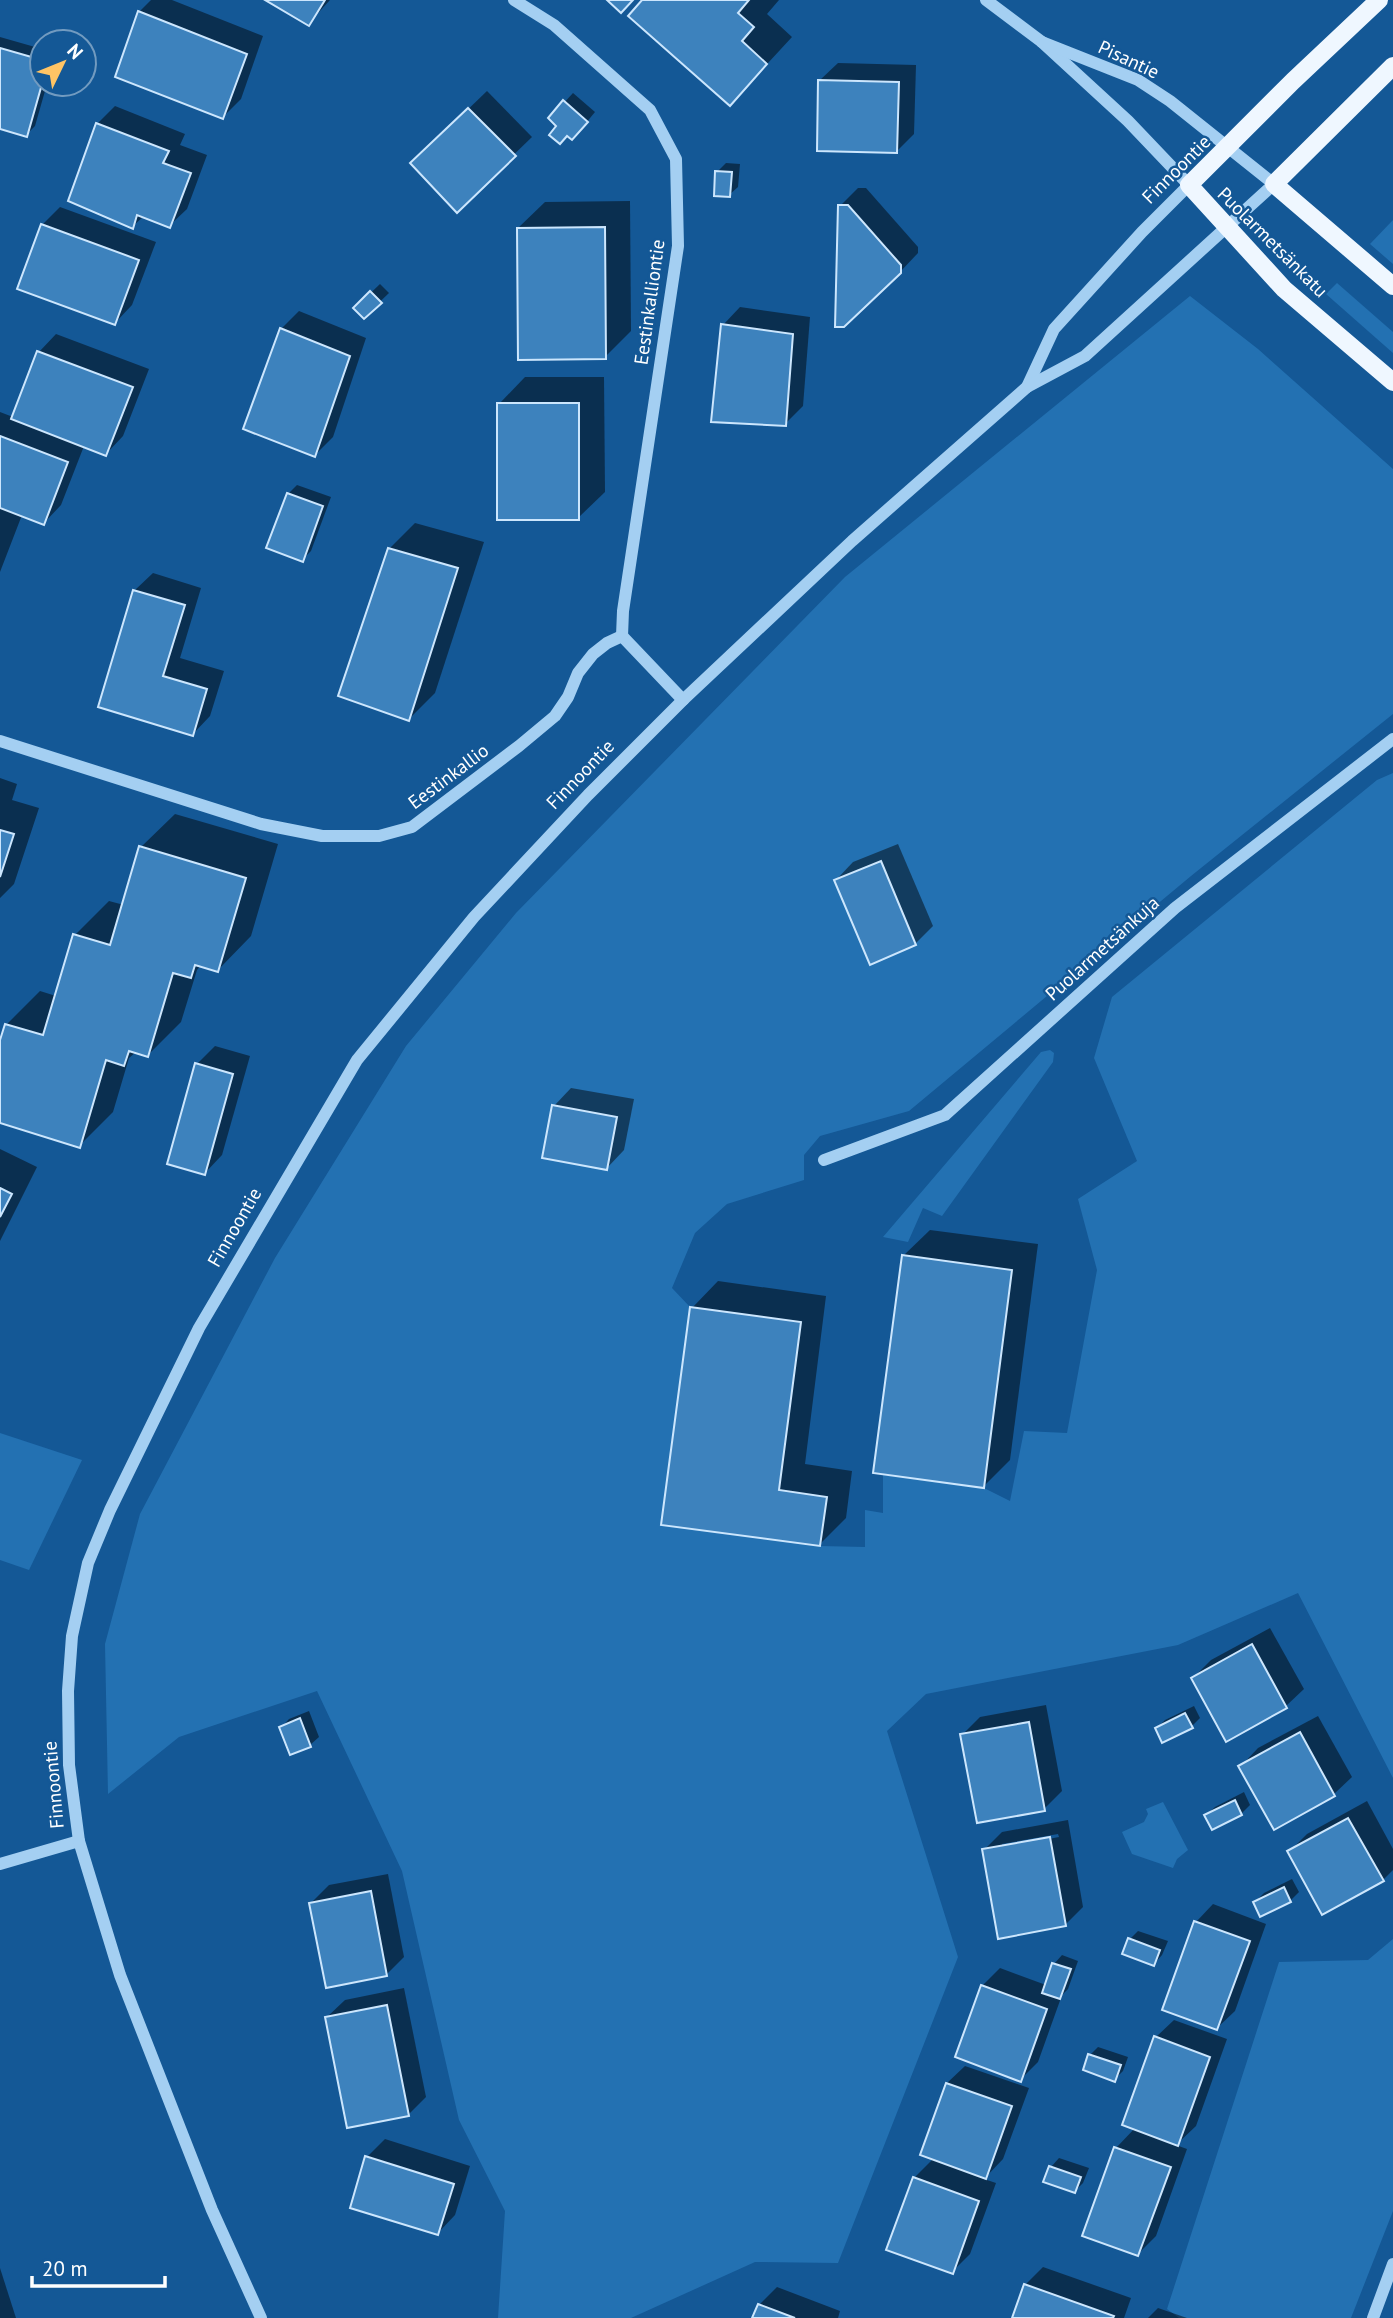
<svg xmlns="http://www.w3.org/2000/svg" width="1393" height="2318" font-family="'PT Sans',sans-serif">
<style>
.green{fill:#2371b2}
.shadow{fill:#0007;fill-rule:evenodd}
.building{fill:#3d82bd;stroke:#cce6fd;stroke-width:2}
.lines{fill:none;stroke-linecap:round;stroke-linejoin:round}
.minor{stroke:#a4cff2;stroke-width:12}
.major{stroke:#eff7ff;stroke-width:18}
.labels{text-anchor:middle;stroke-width:5;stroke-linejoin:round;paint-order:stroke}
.street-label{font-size:19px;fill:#fff;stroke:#145896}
</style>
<rect width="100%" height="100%" fill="#145896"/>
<g class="green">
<path d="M1393,220v44l-23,-20z"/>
<path d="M1337,283l56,49v21l-67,-59z"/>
<path d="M1190,296l68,53 135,120v245l-202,162 -282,235 -89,25 -16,19v25l-77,24 -32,29 -23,55 18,19 -29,218 159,21 45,1v-37l18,3v-38l101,13 26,13 14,-70 43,2 30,-163 -19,-71 59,-38 -43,-103 18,-61 265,-217 16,-7v1005l-95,-185 -120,52 -252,49 -39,37 71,226 -120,306 -83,-1 -124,56h-133l7,-107 -46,-91 -57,-249 -85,-180 -138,46 -71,57 -3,-150 35,-130 135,-256 131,-212 110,-133 329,-336z"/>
<path d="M1050,1050l4,3 -1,9 -111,154 -19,-8 -15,34 -25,-5 158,-185z"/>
<path d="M0,1433l82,27 -53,110 -29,-10z"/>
<path d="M1163,1802l25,48 -11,9 -4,9 -41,-14 -10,-22 22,-10 4,-8 -2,-5z"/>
<path d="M1393,1939v272l-42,107h-172l-12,-9 112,-347 89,-2z"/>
</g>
<g class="shadow">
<path d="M151,0h21l91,36 -22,63 -18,18 -84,-105z"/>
<path d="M268,0h62l-22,24z"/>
<path d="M644,0h135l-12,14 25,23 -62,67z"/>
<path d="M0,37l42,12v35h5l-12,42 -9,9 -26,-8z"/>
<path d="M838,63l78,2 -2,69 -18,18 -76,-72z"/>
<path d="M487,91l45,46 -75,73 -27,-64z"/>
<path d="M573,93l22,19 -14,17 -22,-3 -9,-8z"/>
<path d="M115,106l70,28 -5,11 27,10 -20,54 -18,17 -25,-10 -11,10 -36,-102z"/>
<path d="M726,163l14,1 -2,23 -9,8 -12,-23z"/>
<path d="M858,188h8l52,59v6l-18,19 -60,-66z"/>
<path d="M630,201l1,130 -26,26 -87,-129 27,-26z"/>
<path d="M60,207l96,35 -24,63 -17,18 -73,-98z"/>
<path d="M380,284l9,9 -25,24 -9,-9z"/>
<path d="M740,307l70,10 -7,89 -18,18 -62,-99z"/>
<path d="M299,311l67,27 -33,99 -18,18 -34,-126z"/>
<path d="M56,334l93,35 -26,67 -17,18 -22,-8 -23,59 -17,18 -22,-8 -22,57v-160l13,5 26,-65z"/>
<path d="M525,377h79l1,115 -27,26 -79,-114z"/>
<path d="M297,485l34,12 -20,54 -9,9 -14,-66z"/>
<path d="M415,523l69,19 -49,151 -26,26 -20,-170z"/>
<path d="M153,573l48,15 -21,70 44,13 -14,45 -17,18 -93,-29 35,-115z"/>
<path d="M0,778l17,6 -5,16 27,8 -25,76 -14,14z"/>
<path d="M175,814l103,30 -27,92 -33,34 -17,-5 -4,5 -16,52 -33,33 -12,-3 -7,6 -16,54 -34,34 -79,-24v-76l6,-21 34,-34 16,5 19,-61 34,-34 15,4 17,-58z"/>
<path d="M898,844l35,82 -18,18 -79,-64 17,-18z"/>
<path d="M215,1046l35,10 -28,99 -17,18 -8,-109z"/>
<path d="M571,1088l63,11 -10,51 -17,18 -53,-62z"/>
<path d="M0,1149l37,18 -37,74z"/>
<path d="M930,1230l108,14 -28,216 -26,26 -81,-230z"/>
<path d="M718,1281l108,15 -21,168 47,7 -6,47 -26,26 -157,-20 29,-216z"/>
<path d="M1270,1628l34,61 -18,17 -59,33 -34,-61 18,-18z"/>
<path d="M1046,1705l16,86 -18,18 -82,-74 18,-18z"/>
<path d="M1194,1706l6,12 -8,8 -35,2 8,-8z"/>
<path d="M309,1711l10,26 -9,8 -29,-17 8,-9z"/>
<path d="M1318,1716l34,61 -18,17 -93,-28 17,-18z"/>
<path d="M1244,1792l6,13 -9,9 -35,1 9,-8z"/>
<path d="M1367,1801l26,48v21l-10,10 -94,-28 18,-18z"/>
<path d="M1068,1820l15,87 -17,17 -82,-74 18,-18zM1058,1834l1,3 -57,11v-4z"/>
<path d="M388,1874l16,83 -17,17 -76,-71 18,-18z"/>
<path d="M1292,1879l7,13 -9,9 -35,1 9,-9z"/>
<path d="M1213,1904l53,20 -31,87 -18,17 -21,-106z"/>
<path d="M1138,1931l30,10 -6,14 -8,9 -24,-25z"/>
<path d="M1062,1955l16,6 -10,28 -6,6 -24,67 -18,18 -38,-94 18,-18 46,17 8,-21z"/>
<path d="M404,1988l22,109 -18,18 -81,-98 18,-17z"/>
<path d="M1174,2020l53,19 -31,87 -20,19 11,4 -31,87 -18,18 -54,-19 32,-87 19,-20 21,-91z"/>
<path d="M1098,2047l30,10 -5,14 -9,9 -24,-25z"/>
<path d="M965,2066l64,22 -26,71 -19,20 12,4 -26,71 -18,18 -38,-94 20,-20 13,-75z"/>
<path d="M385,2139l85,27 -15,49 -17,18 -71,-76z"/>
<path d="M1059,2158l30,10 -6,15 -8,8 -29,-10 5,-14z"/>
<path d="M1043,2267l88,31 -7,20h-111l12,-33z"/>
<path d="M0,2268l16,50h-16z"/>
<path d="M777,2287l63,24 -2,7h-84l5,-13z"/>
<path d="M1158,2308l29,10h-39z"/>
</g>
<g class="building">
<path d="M265,0h60l-16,26z"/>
<path d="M607,0h26l-12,13z"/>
<path d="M642,0h107l-11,13 16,14 -12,14 25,23 -37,42 -102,-90z"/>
<path d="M138,11l109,43 -24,65 -108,-42z"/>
<path d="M0,48l42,12v24l-15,53 -27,-8z"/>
<path d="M818,80l81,2 -2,71 -80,-2z"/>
<path d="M563,100l25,22 -16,18 -5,-4 -7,8 -11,-9 7,-9 -8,-8z"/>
<path d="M468,108l48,48 -59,57 -47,-50z"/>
<path d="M96,123l73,28 -6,12 28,10 -21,55 -33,-13 -4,14 -65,-28z"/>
<path d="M715,171l17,1 -2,25 -16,-1z"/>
<path d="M838,205h10l53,60v8l-57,54h-9z"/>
<path d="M41,224l98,36 -24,65 -98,-36z"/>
<path d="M605,227l1,132 -88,1 -1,-132z"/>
<path d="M370,291l12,12 -18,16 -11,-11z"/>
<path d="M721,324l72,10 -7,92 -75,-4z"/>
<path d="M280,328l70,28 -35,101 -72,-28z"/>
<path d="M37,351l96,36 -27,69 -95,-37z"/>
<rect x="497" y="403" width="82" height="117"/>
<path d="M0,436l68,26 -24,63 -44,-17z"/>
<path d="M287,493l36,13 -20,56 -37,-14z"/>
<path d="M388,548l70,20 -49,153 -71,-25z"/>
<path d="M133,590l52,15 -22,71 44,13 -14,47 -95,-29z"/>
<path d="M0,830l14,4 -14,43z"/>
<path d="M139,846l107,32 -28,94 -23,-7 -4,13 -18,-5 -25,84 -19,-6 -5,15 -18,-6 -26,88 -80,-25v-83l5,-16 38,11 30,-101 37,11z"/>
<path d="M881,861l35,84 -46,20 -36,-85z"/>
<path d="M195,1063l38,11 -28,101 -38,-11z"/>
<path d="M552,1105l65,12 -10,53 -65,-12z"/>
<path d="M0,1188l12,6 -12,23z"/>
<path d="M902,1255l110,15 -28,218 -111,-15z"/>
<path d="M690,1307l111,15 -22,168 48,7 -7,49 -159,-21z"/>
<path d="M1252,1644l35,64 -61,34 -35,-64z"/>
<path d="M1185,1713l8,15 -31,15 -7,-15z"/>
<path d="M300,1718l11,29 -21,8 -11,-28z"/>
<path d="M1029,1722l16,89 -68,12 -17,-89z"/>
<path d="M1300,1732l35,64 -61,34 -36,-64z"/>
<path d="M1235,1800l7,15 -30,15 -8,-15z"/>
<path d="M1348,1818l36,63 -62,34 -35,-64z"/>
<path d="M1050,1837l16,89 -68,13 -16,-90z"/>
<path d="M1284,1887l7,15 -31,15 -7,-15z"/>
<path d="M371,1891l16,85 -61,12 -17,-85z"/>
<path d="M1194,1921l56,20 -33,89 -55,-20z"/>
<path d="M1128,1938l32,12 -6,16 -32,-12z"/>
<path d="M1052,1963l19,6 -11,30 -18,-6z"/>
<path d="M981,1985l66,24 -26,73 -66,-25z"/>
<path d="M387,2005l22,111 -62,12 -22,-111z"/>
<path d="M1154,2036l56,21 -32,89 -56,-21z"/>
<path d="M1088,2054l33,11 -6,17 -32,-12z"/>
<path d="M946,2083l66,23 -26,73 -66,-24z"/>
<path d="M1114,2147l57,20 -33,89 -56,-20z"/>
<path d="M365,2156l89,28 -16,51 -88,-27z"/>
<path d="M1049,2166l32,11 -6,16 -32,-11z"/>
<path d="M913,2177l66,24 -26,73 -67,-24z"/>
<path d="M1024,2284l90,32 -1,2h-101z"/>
<path d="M758,2304l37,14h-43z"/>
</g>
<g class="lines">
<g class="minor">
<path d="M514,0l40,25 96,85 26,49 2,87 -55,365 -1,25"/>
<path d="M986,0l56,42 86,79 61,64 -47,47 -88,97 -27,58"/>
<path d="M0,741l261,83 61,12h57l33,-9 107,-81 36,-30 13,-19 10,-24 15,-19 14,-11 15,-7 61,64"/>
<path d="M824,1160l121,-45 230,-207 218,-169"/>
<path d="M0,1864l79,-23"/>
<path d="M261,2318l-49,-108 -92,-235 -41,-134 -10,-76 -1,-74 4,-55 16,-73 22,-53 89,-182 158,-268 117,-143 114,-122 95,-95 169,-159 175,-154 58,-31 189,-172 -104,-83 -32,-21 -96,-38"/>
<path d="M1373,2318l20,-54"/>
</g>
<g class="major">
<path d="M1379,0l-86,81 -104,104 95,104 109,93"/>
<path d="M1393,66l-119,118 119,102"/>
</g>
</g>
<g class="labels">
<g class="street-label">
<text transform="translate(1129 59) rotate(25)" y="7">Pisantie</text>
<text transform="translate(1176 169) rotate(-45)" y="7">Finnoontie</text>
<text transform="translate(1273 242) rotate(45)" y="7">Puolarmetsänkatu</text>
<text transform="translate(649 302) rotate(-82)" y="7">Eestinkalliontie</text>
<text transform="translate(580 774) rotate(-46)" y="7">Finnoontie</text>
<text transform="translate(448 776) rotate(-37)" y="7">Eestinkallio</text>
<text transform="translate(1102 948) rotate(-42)" y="7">Puolarmetsänkuja</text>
<text transform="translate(234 1227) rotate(-60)" y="7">Finnoontie</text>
<text transform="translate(53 1785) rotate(-95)" y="7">Finnoontie</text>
</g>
</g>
<g transform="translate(63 63) rotate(47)"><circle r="33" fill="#145896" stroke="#729bc0" stroke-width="2"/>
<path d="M0-5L12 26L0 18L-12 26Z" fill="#ffc465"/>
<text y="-10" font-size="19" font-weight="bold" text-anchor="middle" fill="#ffffff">N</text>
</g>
<path d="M32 2276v10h133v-10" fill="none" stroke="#ffffff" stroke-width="3.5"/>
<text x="42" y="2276" font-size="21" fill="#ffffff" stroke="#145896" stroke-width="5" paint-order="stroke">20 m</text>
</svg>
